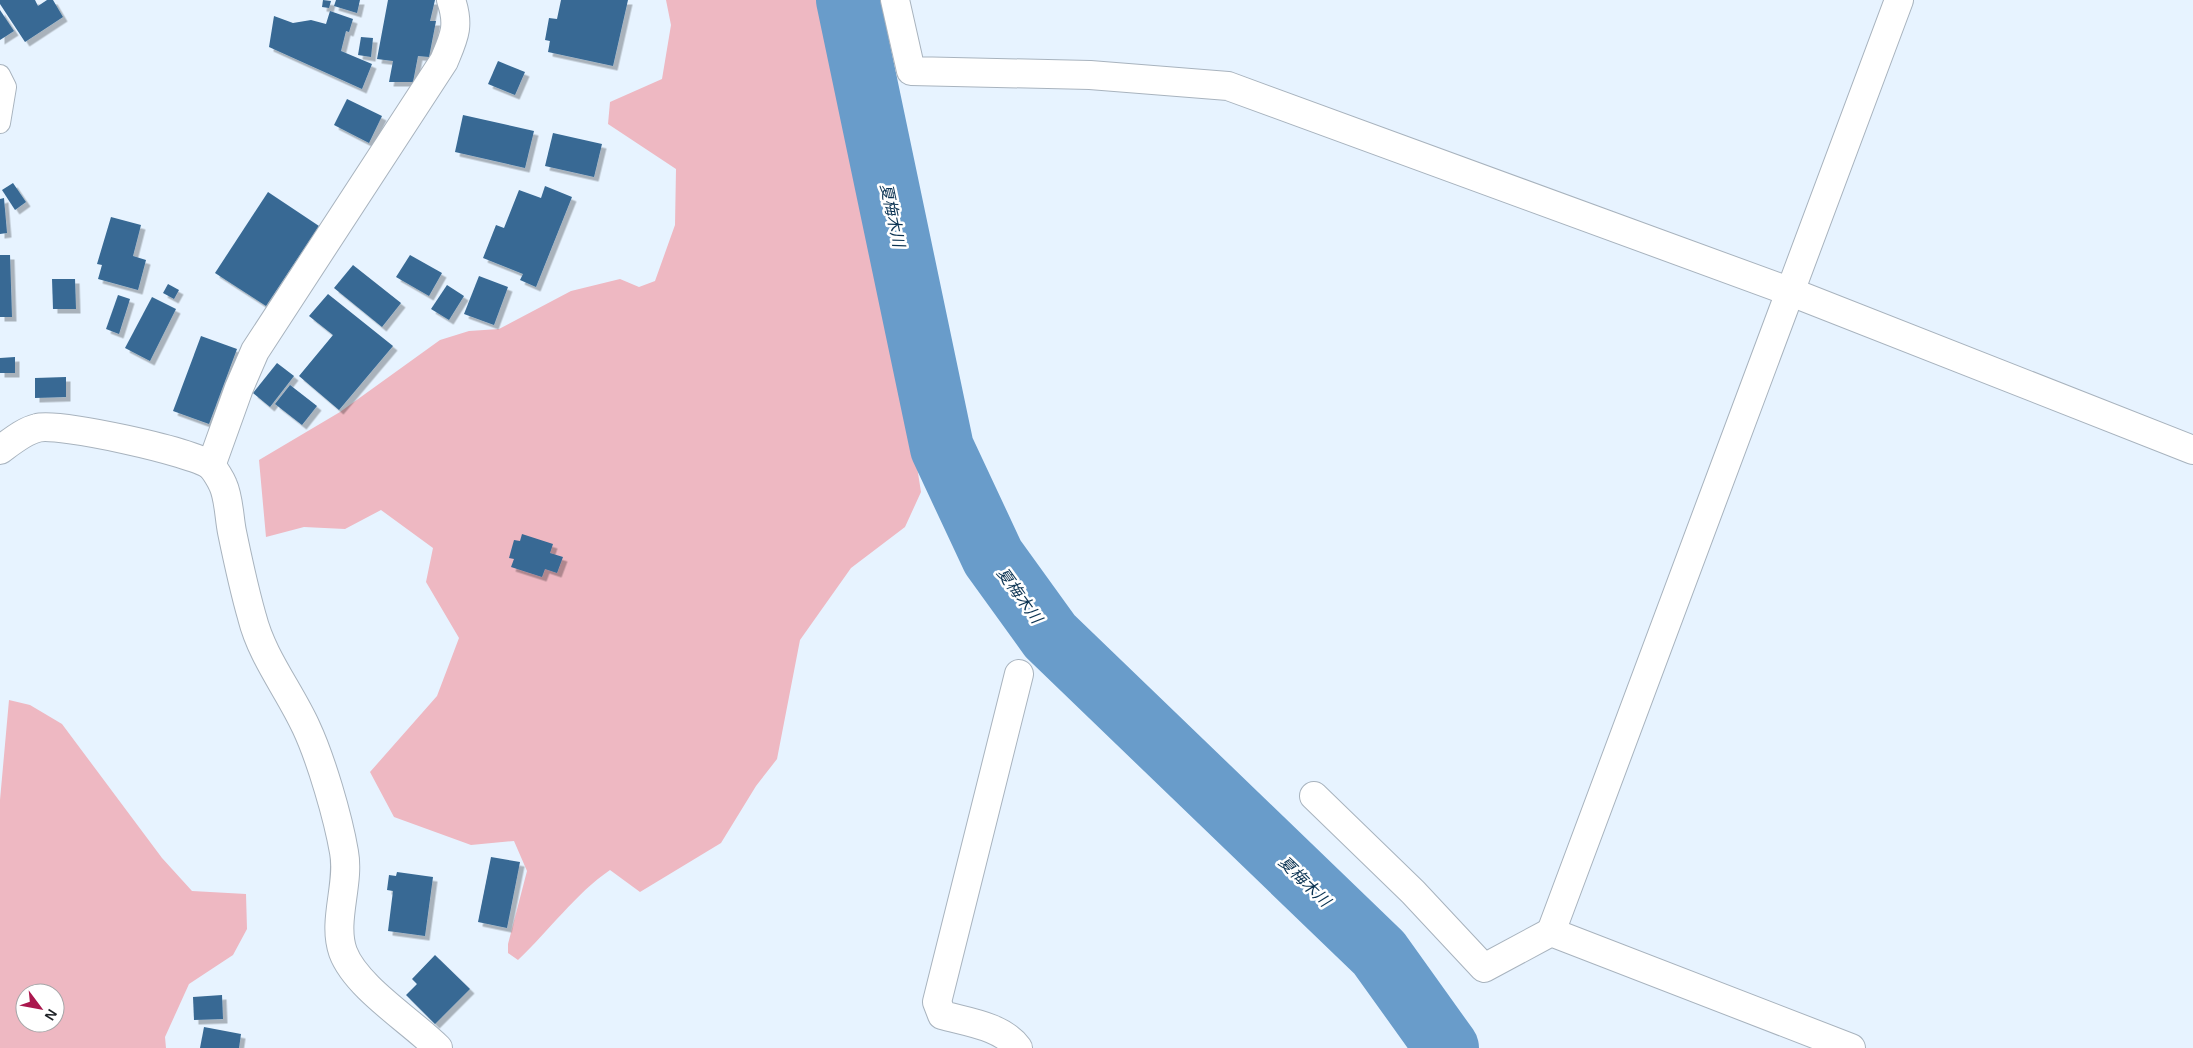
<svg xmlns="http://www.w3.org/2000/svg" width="2193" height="1048" font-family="Helvetica,'Noto Sans JP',sans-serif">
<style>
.green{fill:#eeb8c2;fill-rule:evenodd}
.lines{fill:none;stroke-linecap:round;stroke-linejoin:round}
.river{stroke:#699cca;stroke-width:64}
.building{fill:#376994;filter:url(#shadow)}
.lane-casing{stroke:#a8b3be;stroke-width:22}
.street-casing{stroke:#a8b3be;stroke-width:30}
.lane{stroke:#fff;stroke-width:20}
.street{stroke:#fff;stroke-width:28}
.labels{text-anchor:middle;stroke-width:5;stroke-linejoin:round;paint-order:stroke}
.water-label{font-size:16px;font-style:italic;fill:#0c3453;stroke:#fff}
</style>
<defs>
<filter id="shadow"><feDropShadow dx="4.5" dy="4.5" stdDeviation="0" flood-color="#0004"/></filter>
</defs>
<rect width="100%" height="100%" fill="#e7f3ff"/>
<g class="green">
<path d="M666,0h164l29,127 26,136 36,229 -16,35 -54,41 -51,72 -23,119 -21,27 -35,57 -81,49 -30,-22c-35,24 -61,61 -92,90l-10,-7v-9l19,-73 -13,-30 -43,4 -77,-28 -24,-45 67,-76 22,-58 -33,-56 7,-34 -52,-38 -36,19 -41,-2 -38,10 -7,-77 81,-48 100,-72 29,-9 30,-2 72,-38 49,-12 19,8 16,-6 20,-56 1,-56 -68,-45 2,-22 52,-23 9,-54z"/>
<path d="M9,700l21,5 32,19 100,134 30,33 54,3 1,35 -14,26 -44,29 -24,53 1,11h-166v-248zM25,993h30v30h-30z"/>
</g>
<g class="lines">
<path class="river" d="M848,0l94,448 51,109 57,79 329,317 68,95"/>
</g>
<g class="building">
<path d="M0,0h35l3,6 9,-6h6l10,17 -38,25 -25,-38z"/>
<path d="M323,0l8,1 -2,7 -7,-1z"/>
<path d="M336,0h24l-3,13 -23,-7z"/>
<path d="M388,0h47l-5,21h6l-7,36 -11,-1 -5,26h-24l4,-21 -16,-2z"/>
<path d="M561,0h67l-15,66 -65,-14 2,-11 -5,-1 4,-22 8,1z"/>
<path d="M0,10l14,21 -14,9z"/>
<path d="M330,11l23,8 -4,13 -3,-1 -5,20 31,13 -10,25 -93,-42 5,-31 19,7 18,-3 15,4z"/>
<path d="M361,37l12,1 -2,19 -13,-2z"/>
<path d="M498,61l27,11 -10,23 -27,-11z"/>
<path d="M347,99l35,17 -13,27 -35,-18z"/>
<path d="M463,115l71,16 -9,37 -70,-16z"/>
<path d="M553,133l49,11 -8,33 -49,-11z"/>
<path d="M13,183l13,19 -11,8 -13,-20z"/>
<path d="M545,186l27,11 -36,90 -16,-7 3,-6 -40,-16 13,-33 8,3 15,-38 22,8z"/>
<path d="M268,192l51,34 -53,80 -51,-33z"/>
<path d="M4,198l3,35 -7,1v-35z"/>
<path d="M111,217l30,8 -8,31 13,4 -8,30 -40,-11 4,-14 -5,-1z"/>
<path d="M0,255h10l2,62h-12z"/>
<path d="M410,255l32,18 -13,23 -33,-19z"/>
<path d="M353,265l48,38 -19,24 -48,-39z"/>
<path d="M479,276l29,11 -14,38 -30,-11z"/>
<path d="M52,279h23l1,30h-23z"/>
<path d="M168,284l11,6 -5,9 -11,-6z"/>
<path d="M447,285l17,11 -15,24 -18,-11z"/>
<path d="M328,294l65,52 -54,64 -40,-34 34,-41 -24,-19z"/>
<path d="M118,295l12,4 -11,35 -13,-5z"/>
<path d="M152,297l24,12 -26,52 -25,-13z"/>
<path d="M201,336l36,13 -28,75 -36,-13z"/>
<path d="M15,357v16h-15v-15z"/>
<path d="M277,363l17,13 -24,31 -17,-14z"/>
<path d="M66,377v20l-31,1v-20z"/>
<path d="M290,385l27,21 -15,19 -27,-21z"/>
<path d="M522,534l31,10 -3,9 13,4 -6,16 -12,-4 -3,8 -31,-10 3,-8 -5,-1 5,-18 6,1z"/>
<path d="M491,857l29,5 -13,66 -29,-6z"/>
<path d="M397,872l36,5 -8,59 -37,-5 5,-40 -6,-1 2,-15 7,1z"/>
<path d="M435,955l35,34 -35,35 -29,-29 11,-11 -5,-5z"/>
<path d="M222,995l1,24 -29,1 -1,-23z"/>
<path d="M204,1027l37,7 -2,14h-39z"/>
</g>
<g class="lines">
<g class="lane-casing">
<path id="lane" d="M0,75l6,12 -6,36"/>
</g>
<g class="street-casing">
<g id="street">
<path d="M895,0l16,71 179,4 138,11 563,206 402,158"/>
<path d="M0,450c11,-8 24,-19 37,-22 20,-6 158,24 174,38 4,4 10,14 12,19 6,13 6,32 9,47 6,29 12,57 20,85 10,40 37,73 54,110 15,32 32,90 38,125 6,32 -12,69 -1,100 13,35 68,69 95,96"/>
<path d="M211,466l28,-78 16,-37 189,-290c10,-24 16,-35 7,-61"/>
<path d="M1314,796l99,96 71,76 67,-36 300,116"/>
<path d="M1551,932l348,-932"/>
<path d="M1018,1048c-16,-22 -51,-26 -76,-33l-5,-13 82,-328"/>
</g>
</g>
<use href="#lane" class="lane"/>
<use href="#street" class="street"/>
</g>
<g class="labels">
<g class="water-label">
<text transform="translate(893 215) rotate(78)" y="6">夏梅木川</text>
<text transform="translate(1020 595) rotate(54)" y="6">夏梅木川</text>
<text transform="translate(1305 881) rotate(44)" y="6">夏梅木川</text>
</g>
</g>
<g transform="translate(40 1008) rotate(122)"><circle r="24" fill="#ffffff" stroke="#a5a6a8"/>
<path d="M0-4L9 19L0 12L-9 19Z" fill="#aa174d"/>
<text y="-8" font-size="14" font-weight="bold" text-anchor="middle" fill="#1d2125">N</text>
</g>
</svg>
